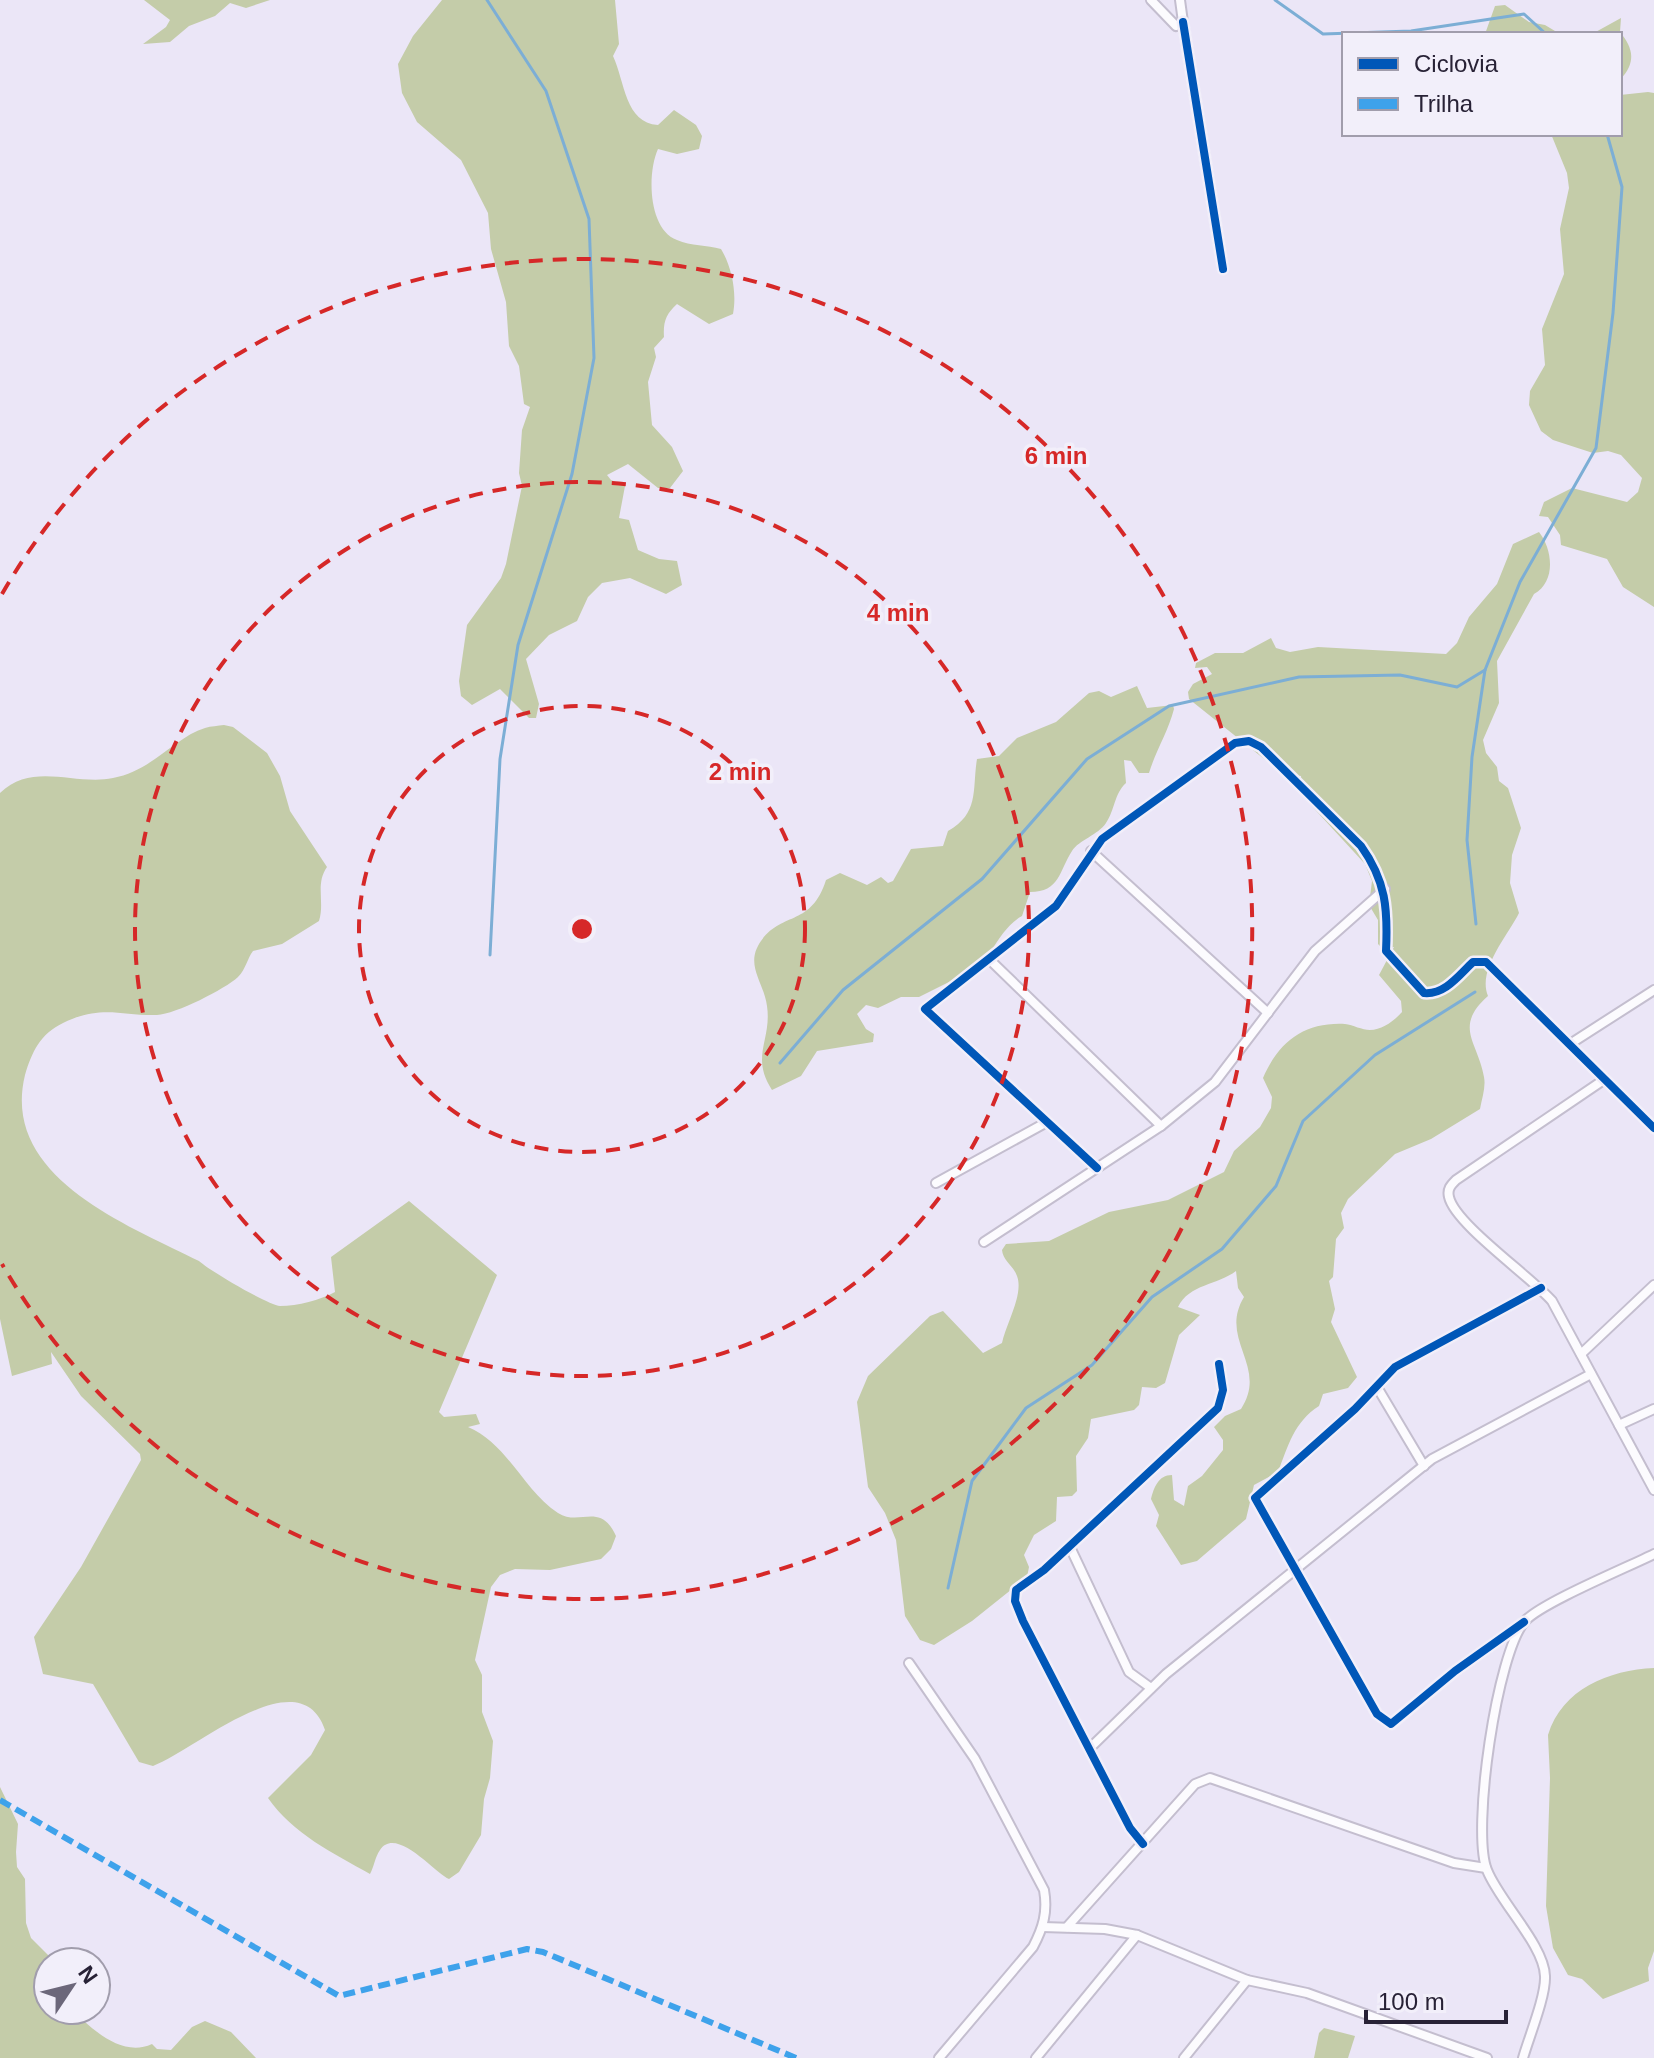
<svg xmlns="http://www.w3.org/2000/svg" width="1654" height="2058" font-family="Arial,sans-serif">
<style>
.forest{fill:#c4cca9}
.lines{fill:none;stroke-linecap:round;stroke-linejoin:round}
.stream{stroke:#7caed5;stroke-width:3}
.minor-casing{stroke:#c4becf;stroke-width:12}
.minor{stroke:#fcfbfe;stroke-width:8}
.quiet{stroke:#3ea2eb;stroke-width:6;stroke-dasharray:12 6;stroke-linecap:butt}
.cycleway-casing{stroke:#f2effa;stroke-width:13}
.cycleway{stroke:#0057b8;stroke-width:8}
.ring{fill:none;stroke:#d62828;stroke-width:4;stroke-dasharray:14 10}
.centre{fill:#d62828;stroke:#f2effa;stroke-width:4}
.ring-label{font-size:24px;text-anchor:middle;font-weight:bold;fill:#d62828;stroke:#f2effa;stroke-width:7;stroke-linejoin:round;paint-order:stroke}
</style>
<rect width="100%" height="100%" fill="#ebe6f7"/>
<g class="forest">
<path d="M144,0h126l-24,8 -16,-5 -15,13 -26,10 -19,16 -27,2 23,-17 4,-7z"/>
<path d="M442,0h173l4,44 -6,12c12,26 12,67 45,69l16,-15 22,15 6,11 -3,13 -22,5 -19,-5c-11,24 -10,80 19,91 14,6 30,5 44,9 11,18 16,44 12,65l-24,10 -32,-20c-11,10 -14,18 -13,33l-10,11 2,9 -8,25 4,43 20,22 11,24 -13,17h-12l-30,-24 -21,11 4,5 14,6 -6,32 10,2 9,30 21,9 18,2 5,24 -16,9 -36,-16 -28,5 -14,14 -11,24 -28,14 -23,24 13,45 -3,14h-7l-29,-29 -28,16 -11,-9 -2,-15 8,-56 34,-47 5,-14 16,-78 -3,-13 3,-43 8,-23 -6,-3 -5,-38 -10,-20 -3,-44 -15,-53 -3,-36 -27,-53 -44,-38 -15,-29 -4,-29 15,-28z"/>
<path d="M1505,5l24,17 16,3 15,9h-75l10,-28z"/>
<path d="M1621,18l-1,14c14,17 16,31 0,48v-46h-28z"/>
<path d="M1648,92l6,1v514l-31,-20 -16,-28 -46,-14 -1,-10 -12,-18 -9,-1 5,-14 28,-14 55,14 11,-10 4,-14 -21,-23 -13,-4 -15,2 -40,-13 -12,-9 -12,-26 1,-14 15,-26 -3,-36 22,-55 -4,-45 9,-41 -2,-15 -16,-39h69v-39z"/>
<path d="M1539,532c14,18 17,50 -5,62l-37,67 2,42 -16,37 3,13 11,14 2,14 9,7 13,40 -9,27 -2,28 9,30c-11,22 -42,57 -31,83 -35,31 -10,46 -4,81 2,10 -2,21 -4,32l-49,30 -36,15 -47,45 -7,14 3,15 -8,11 -3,38 -4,4 6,28 -4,13 26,55 -9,11 -25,6 -4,12c-25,16 -31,40 -41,66l-24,13 -8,34 -49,42 -16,4 -25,-39 3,-11 -8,-16c3,-11 7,-24 21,-24l2,25 10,6 4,-20 14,-10 21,-26v-10l-9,-13 11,-11 16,-7c28,-43 -23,-69 3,-112l-6,-9 -2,-17c-18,14 -47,13 -58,36l22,8 -21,20 -14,48 -9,5 -14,-1 -3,18 -5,5 -43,9 -3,19 -12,18 1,35 -5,5 -15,1 -1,24 -22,14 -10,20 5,12 -2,10 -55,44 -38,24 -14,-5 -15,-24 -9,-76 -11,-27 -17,-26 -11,-85 11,-26 62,-60 13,-5 40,42 19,-10c4,-19 22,-49 15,-67 -4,-11 -14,-15 -15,-26l4,-6 43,-3 60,-29 59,-12 56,-28 10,-21 26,-24 11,-19 1,-11 -9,-19c16,-37 42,-56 82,-54 8,1 17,6 25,6 12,0 24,-9 32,-18l-1,-11 -22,-26 15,-28 -11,2 -5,-5v-24l-9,-15 3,-24 -7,-17 -56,-61 -7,-12 -1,-15 -18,-2 -94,-75 -1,-7 5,-8 19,-10 -5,-7 -12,1 1,-5 19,-10h28l28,-15 5,10 14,4 28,-5 128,7 11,-11 12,-26 28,-33 16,-40z"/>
<path d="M1137,686l10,22 26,-3 1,4c-6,23 -18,41 -25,64h-10l-8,-12 -7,-1 2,23c-12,11 -11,27 -20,40 -8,12 -27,17 -34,28 -13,20 -12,41 -42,41l-8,24c-26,14 -34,53 -60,68l-11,-3 -32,16h-18l-23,11 -12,-3 -9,9 9,15 8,5 -1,8 -56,9 -16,25 -29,14c-22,-34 0,-50 -5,-84 -3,-24 -23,-41 -6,-65 21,-30 50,-14 65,-61l14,-7 27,12 14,-8 7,6 5,-2 18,-32 32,-3 5,-15c32,-18 24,-42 29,-72l22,-3 18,-18 39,-16 33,-29 10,-2 12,6z"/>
<path d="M224,725l9,2 34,26 13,23 10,35 37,56c-12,17 -2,35 -8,54l-37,23 -29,7c-6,8 -7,18 -15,26 -13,12 -62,37 -81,38 -36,1 -55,-11 -94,8 -23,11 -31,29 -38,52 -25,102 103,150 174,186 11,10 69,44 81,45 18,0 40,-6 55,-14l-4,-35 78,-56 88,74 -58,137 5,5 32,-3 4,10 -12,3c40,17 56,64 90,86 22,14 42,-12 58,23l-5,13 -10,10 -51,11 -35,-1 -15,6 -9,12 -16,73 7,15v37l11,29 -3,37 -6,21 -3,36 -22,37 -10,7c-13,-5 -53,-54 -69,-29 -5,7 -6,17 -10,24 -37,-21 -77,-40 -102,-76l43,-43 14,-25c-25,-74 -131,21 -172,36l-14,-4 -46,-78 -50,-10 -9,-37 47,-70 60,-107 -1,-6 -59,-58 -30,-44 1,12 -40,12 -12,-57v-526c33,-32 75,-7 113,-15 39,-7 62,-41 92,-50 6,-2 13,-2 19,-3z"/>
<path d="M1654,1668v283l-6,17 1,13 -46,18 -21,-20 -14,-4 -15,-27 -7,-42 4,-128 -2,-43c14,-46 61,-65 106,-67z"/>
<path d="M0,1787l18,37 -2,28 1,15 8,12 1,44 5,15 20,20 -3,52h24c20,19 50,48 80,34l5,5 14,1 21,-23 13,-6 26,11 25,26h-256z"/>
<path d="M1324,2028l31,8 -7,22h-34l5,-25z"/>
</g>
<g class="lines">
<g class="stream">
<path d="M487,0l59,91 43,128 5,139 -22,116 -54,171 -18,114 -10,196"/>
<path d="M1275,0l48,34 88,-3 113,-17 22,20"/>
<path d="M1476,924l-9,-84 5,-83 13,-87 35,-88 76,-134 17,-135 9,-126 -15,-53"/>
<path d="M780,1063l63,-73 139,-111 105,-120 82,-53 130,-29 101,-2 57,12 28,-17"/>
<path d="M948,1588l24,-107 54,-73 66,-43 60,-68 70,-48 54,-63 27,-65 72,-66 100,-63"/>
</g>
<g class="minor-casing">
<g id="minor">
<path d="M1151,0l25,26 7,-4 -3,-22"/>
<path d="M1183,22l40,247"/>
<path d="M1091,851l177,162"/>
<path d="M990,960l171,166"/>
<path d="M1570,1044l84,-54"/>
<path d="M1605,1079l-149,101c-5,5 -9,9 -7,17 6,27 81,79 103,104l102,189"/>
<path d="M1097,1168l-172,-159 131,-103 46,-67 133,-96 14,-2 12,6 100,99c25,35 27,63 25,105l38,42c21,2 35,-18 49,-31h13l168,166"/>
<path d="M936,1183l111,-61"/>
<path d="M984,1242l177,-116 54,-44 100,-131 70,-62"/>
<path d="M1581,1354l73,-69"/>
<path d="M1377,1387l47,79"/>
<path d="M1619,1425l35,-16"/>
<path d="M1070,1547l59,125 22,16"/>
<path d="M1524,1622l-69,49 -64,53 -14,-10 -122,-216 100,-89 40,-42 146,-79"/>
<path d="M909,1663l66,96 69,131c4,22 -1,38 -11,57l-94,111"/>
<path d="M1090,1748l76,-74 266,-215 159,-85"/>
<path d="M1143,1844l-13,-16 -107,-207 -8,-20 1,-11 28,-20 174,-162 5,-18 -4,-26"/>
<path d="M1043,1927l62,2 32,6 110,45 60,13 180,65"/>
<path d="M1067,1927l128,-143 15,-6 244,85 32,5"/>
<path d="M1036,2058l101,-123"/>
<path d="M1184,2058l63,-78"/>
<path d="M1523,2058c6,-21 23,-62 22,-82 -1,-31 -46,-75 -58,-106 -16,-39 10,-218 38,-249 16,-18 103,-54 129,-67"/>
</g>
</g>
<use href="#minor" class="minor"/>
<path class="quiet" d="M0,1800l339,196 188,-47 16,3 253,106"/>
<g class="cycleway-casing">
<g id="cycleway">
<path d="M1183,22l40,247"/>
<path d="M1097,1168l-172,-159 131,-103 46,-67 133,-96 14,-2 12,6 100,99c25,35 27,63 25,105l38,42c21,2 35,-18 49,-31h13l168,166"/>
<path d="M1524,1622l-69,49 -64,53 -14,-10 -122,-216 100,-89 40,-42 146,-79"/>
<path d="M1143,1844l-13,-16 -107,-207 -8,-20 1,-11 28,-20 174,-162 5,-18 -4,-26"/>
</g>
</g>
<use href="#cycleway" class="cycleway"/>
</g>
<g class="ring">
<circle cx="582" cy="929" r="223"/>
<circle cx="582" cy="929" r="447"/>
<path d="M2 594A670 670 0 1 1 2 1264"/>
</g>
<circle cx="582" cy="929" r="12" class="centre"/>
<g class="ring-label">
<text x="1056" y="464">6 min</text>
<text x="898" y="621">4 min</text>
<text x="740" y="780">2 min</text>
</g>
<rect x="1342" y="32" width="280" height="104" fill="#f2effa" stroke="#a19dac" stroke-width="2"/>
<rect x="1358" y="58" width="40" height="12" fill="#0057b8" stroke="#a19dac" stroke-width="2"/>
<text x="1414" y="72" font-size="24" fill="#282236">Ciclovia</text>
<rect x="1358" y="98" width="40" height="12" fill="#3ea2eb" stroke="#a19dac" stroke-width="2"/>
<text x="1414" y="112" font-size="24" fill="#282236">Trilha</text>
<g transform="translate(72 1986) rotate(55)"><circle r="38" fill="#f2effa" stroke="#a19dac" stroke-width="2"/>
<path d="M0-6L14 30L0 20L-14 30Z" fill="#6c677a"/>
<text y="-12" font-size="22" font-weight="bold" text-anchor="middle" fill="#282236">N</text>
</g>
<path d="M1366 2010v12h140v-12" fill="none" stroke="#282236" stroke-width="4"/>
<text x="1378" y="2010" font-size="24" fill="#282236" stroke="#f2effa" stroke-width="6" paint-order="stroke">100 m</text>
</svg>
